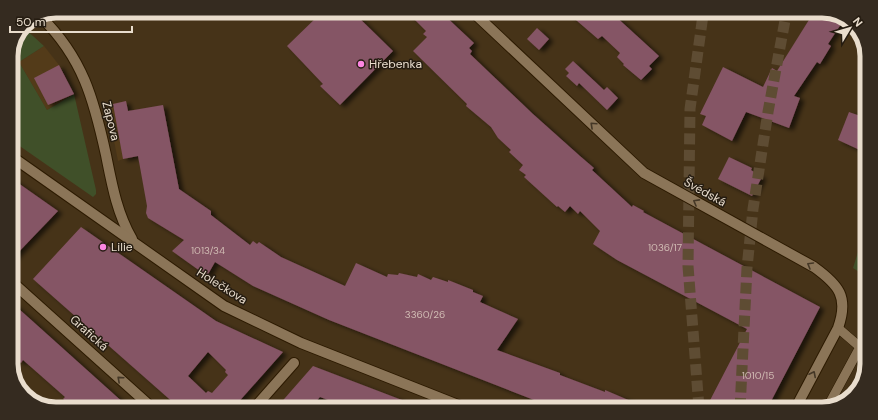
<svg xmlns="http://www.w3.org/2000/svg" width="878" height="420" font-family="'DM Sans',sans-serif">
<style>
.built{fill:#533b19}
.green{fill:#405029}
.building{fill:#855465;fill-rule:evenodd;filter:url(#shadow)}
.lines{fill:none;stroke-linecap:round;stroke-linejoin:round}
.trunk-tunnel{stroke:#5e4c33;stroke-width:11;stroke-dasharray:11 5.5;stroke-linecap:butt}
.service-casing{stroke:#2c1a00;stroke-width:10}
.minor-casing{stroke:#2c1a00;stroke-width:12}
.tertiary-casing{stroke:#2c1a00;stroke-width:12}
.service{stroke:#8b7558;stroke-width:9}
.minor{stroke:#8b7558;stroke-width:10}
.tertiary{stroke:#8b7558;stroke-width:10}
.oneway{stroke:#443726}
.poi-dot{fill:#fd86e2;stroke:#251c11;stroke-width:1.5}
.labels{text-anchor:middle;stroke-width:3;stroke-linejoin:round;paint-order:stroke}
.number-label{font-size:10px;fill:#d0bbb3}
.poi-label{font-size:12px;fill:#e9ddcd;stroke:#251c11;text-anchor:start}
.street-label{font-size:12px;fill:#e9ddcd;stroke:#251c11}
.rim{fill:none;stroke:#e9ddcd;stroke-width:5}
</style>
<defs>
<filter id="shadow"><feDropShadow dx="4.5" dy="2.5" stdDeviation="2" flood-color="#0009"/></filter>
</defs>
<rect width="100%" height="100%" fill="#463318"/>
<g class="built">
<path d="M44,46l15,19 15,29 -27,16 -28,-48z"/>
<path d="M126,101l3,15 -6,43 -5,2 -11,-56z"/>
</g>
<g class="green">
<path d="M23,27l21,19 -25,16 28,48 27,-16 22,96v4l-3,3 -82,-57v-86z"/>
<path d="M864,233v42l-11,-7z"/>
</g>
<g class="building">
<path d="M321,13h33l39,38 -53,54 -20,-19 3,-2 -36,-38z"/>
<path d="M408,13h34l32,30 -5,5 3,3 -2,3 63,60 47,42 14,12 -2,2 40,37 1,-2 11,6 -1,1 177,95 -53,102 -61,-1 41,-79 -130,-69 -24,-16 7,-13 -20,-20 -2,3 -8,-8 -5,6 -7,-6 -1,1 -33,-30 2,-2 -7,-5 4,-5 -14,-13 2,-2 -13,-12 -7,-11 -25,-21 1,-2 -54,-53 14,-14 -4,-3 3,-3z"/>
<path d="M569,14h44l46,42 -10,10 3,3 -11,11 -18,-15 1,-1 -7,-7 3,-4 -18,-17 -4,3z"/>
<path d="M812,15l29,1 4,2 -17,26 3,2 -11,18 -3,-2 -23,34 6,2 -11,30 -43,-16 -14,29 -30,-16 4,-9 -6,-2 23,-47 40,20 9,-19 5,3z"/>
<path d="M537,28l12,11 -10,11 -12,-11z"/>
<path d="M573,61l31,29 3,-3 11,11 -11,12 -28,-27 -2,3 -11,-10 3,-3 -4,-4z"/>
<path d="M59,65l15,29 -26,11 -14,-27z"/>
<path d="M126,101l2,10 35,-6 16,84 32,22v4l39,30 3,-4 4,3 2,-2 22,15 64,29 11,-23 31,14 1,-3 10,1 1,-2 18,4 1,-3 13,6 2,-3 15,5v-2l25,10v2l10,4 -3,6 38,17 -21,31 63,23v2l45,17v-2l42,18 -95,-1 -223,-87 -76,-34 -38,-24 -8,14 -35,-25 12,-11 -36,-22 -2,-5 1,-7 -9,-50 -15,3 -10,-55z"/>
<path d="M849,112l17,6v24l-4,9 -24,-11z"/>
<path d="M729,157l23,11 -1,2 11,7 -10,19 -34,-17z"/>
<path d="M11,178l47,33 -47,49z"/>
<path d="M81,227l135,94 67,31 -48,54 -59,-1 -143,-126zM208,352l18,18 -1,2 3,3 -16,18 -4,-2 -2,2 -18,-17z"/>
<path d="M11,302l17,15 98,88h-56l-7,-6 2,-2 -42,-37 -2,3 -10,-9z"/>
<path d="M313,366l102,39v2l-71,-1 -24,-9 -8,9h-34z"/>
</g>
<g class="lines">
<g class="trunk-tunnel">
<path d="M699,408l-11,-142 2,-157 13,-94"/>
<path d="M740,409l7,-141 6,-59 15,-97 18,-97"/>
</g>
<g class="service-casing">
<path id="service" d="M827,408l33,-61 -22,-19"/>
</g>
<g class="minor-casing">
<g id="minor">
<path d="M474,13l170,160 170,94c25,18 35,30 24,61l-43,81"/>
<path d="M11,281l138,124"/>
<path d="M256,406l38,-43"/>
</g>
</g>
<g class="tertiary-casing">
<g id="tertiary">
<path d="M41,17c42,41 53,83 65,138 6,30 11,58 26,84"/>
<path d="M11,156l213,150 77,37 162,64"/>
</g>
</g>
<use href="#service" class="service"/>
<use href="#minor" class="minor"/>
<use href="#tertiary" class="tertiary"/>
</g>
<defs><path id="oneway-chevron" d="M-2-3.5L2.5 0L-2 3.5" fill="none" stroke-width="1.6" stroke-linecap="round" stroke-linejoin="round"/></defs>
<g class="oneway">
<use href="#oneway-chevron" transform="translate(593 125) rotate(-137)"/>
<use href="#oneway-chevron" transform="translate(696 202) rotate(-151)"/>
<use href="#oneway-chevron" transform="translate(810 265) rotate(-150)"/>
<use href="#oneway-chevron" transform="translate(813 374) rotate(-63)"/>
<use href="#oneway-chevron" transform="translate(120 379) rotate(-138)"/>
</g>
<g class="poi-dot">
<circle cx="361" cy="64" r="4"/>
<circle cx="103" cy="247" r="4"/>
</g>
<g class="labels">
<g class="number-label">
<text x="665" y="251">1036/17</text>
<text x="208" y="254">1013/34</text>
<text x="425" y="318">3360/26</text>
<text x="758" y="379">1010/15</text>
</g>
<g class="poi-label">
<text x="369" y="68">Hřebenka</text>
<text x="111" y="251">Lilie</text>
</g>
<g class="street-label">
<text transform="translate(111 121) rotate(76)" y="4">Zapova</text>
<text transform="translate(705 192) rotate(29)" y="4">Švédská</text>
<text transform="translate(222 286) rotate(32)" y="4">Holečkova</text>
<text transform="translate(89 333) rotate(42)" y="4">Grafická</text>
</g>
</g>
<path d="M0 0H878V420H0ZM56 18H822A38 38 0 0 1 860 56V364A38 38 0 0 1 822 402H56A38 38 0 0 1 18 364V56A38 38 0 0 1 56 18Z" fill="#352b20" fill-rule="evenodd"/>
<path class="rim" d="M56 18H822A38 38 0 0 1 860 56V364A38 38 0 0 1 822 402H56A38 38 0 0 1 18 364V56A38 38 0 0 1 56 18Z"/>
<g transform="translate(850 28) rotate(52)" stroke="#251c11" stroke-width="3" paint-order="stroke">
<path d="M0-3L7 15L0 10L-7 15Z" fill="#e9ddcd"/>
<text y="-6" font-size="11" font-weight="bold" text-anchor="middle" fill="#e9ddcd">N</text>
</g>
<path d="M10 26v6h122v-6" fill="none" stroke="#e9ddcd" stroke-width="2"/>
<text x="16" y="26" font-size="12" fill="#e9ddcd" stroke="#251c11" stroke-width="3" paint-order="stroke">50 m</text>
</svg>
